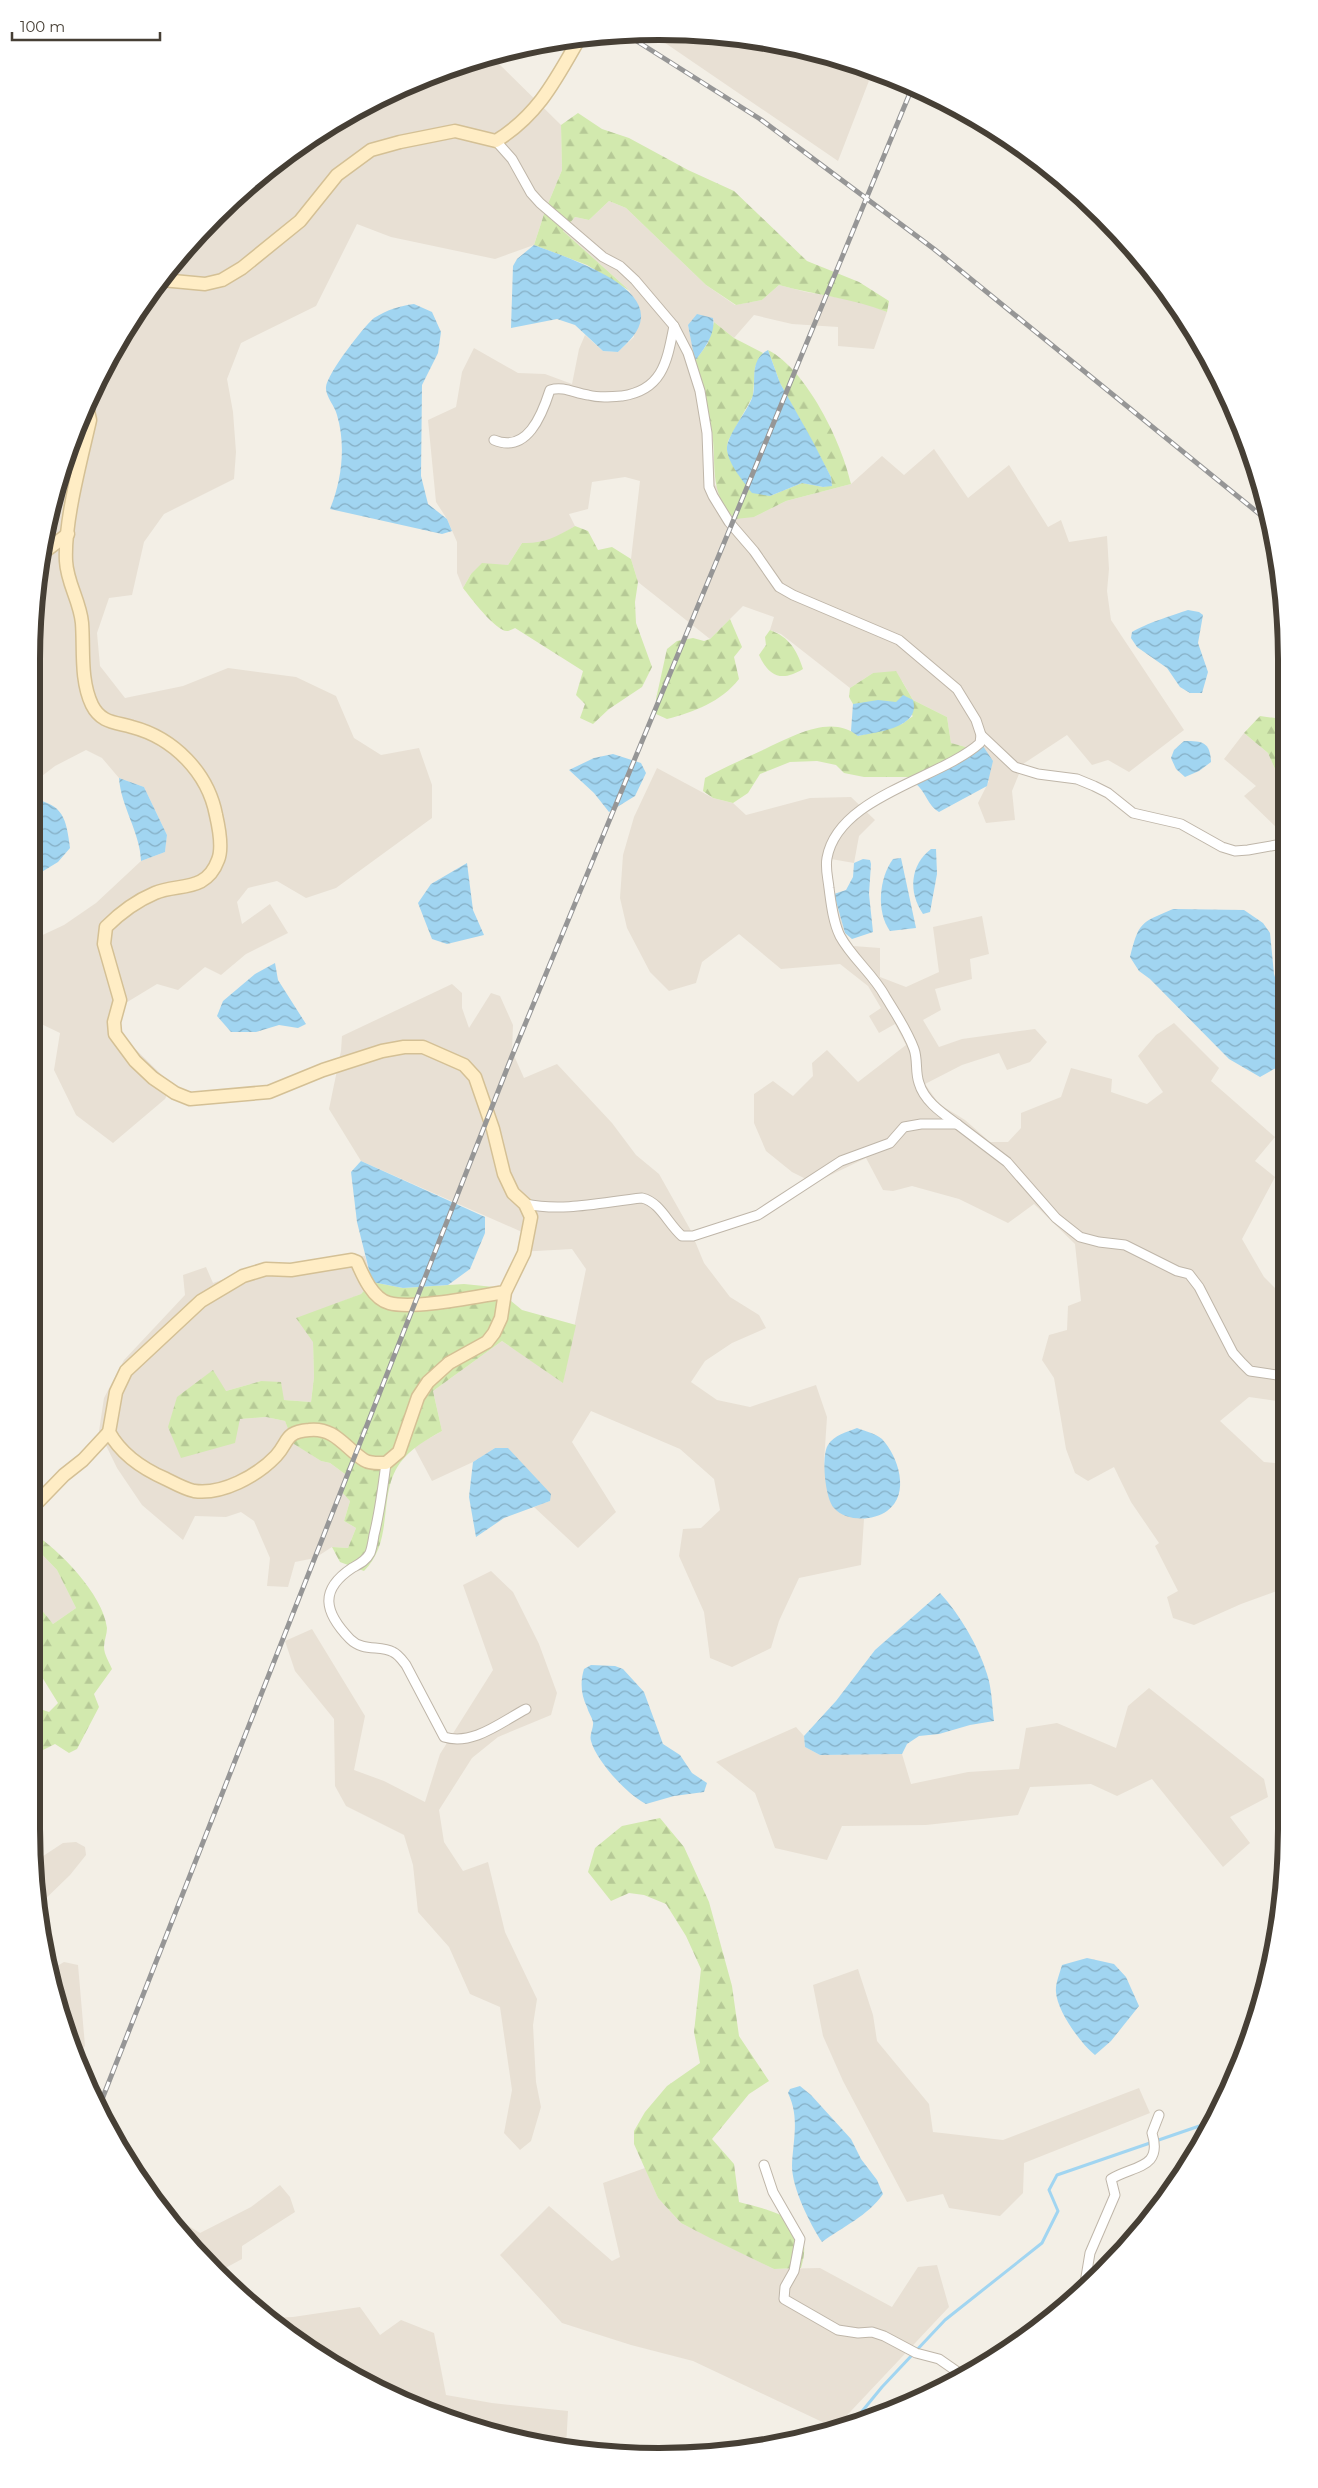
<svg xmlns="http://www.w3.org/2000/svg" width="1318" height="2488" font-family="Montserrat,sans-serif">
<style>
.residential{fill:#e8e0d4}
.forest{fill:url(#forest-firs)}
.water{fill:url(#water-waves)}
.lines{fill:none;stroke-linecap:round;stroke-linejoin:round}
.stream{stroke:#a1d5f1;stroke-width:3}
.street-casing{stroke:#bfb6a9;stroke-width:11}
.secondary-casing{stroke:#d4c095;stroke-width:15}
.street{stroke:#fff;stroke-width:9}
.secondary{stroke:#ffedc5;stroke-width:12}
.rail-casing{stroke:#969696;stroke-width:5}
.rail{stroke:#fff;stroke-width:3;stroke-dasharray:9;stroke-linecap:butt}
.rim{fill:none;stroke:#463f35;stroke-width:6}
</style>
<defs>
<pattern id="forest-firs" width="22" height="20" patternUnits="userSpaceOnUse" patternTransform="scale(1.25)"><rect width="22" height="20" fill="#d2e9ae"/><path d="M5 1l3.5 6h-7zM16 11l3.5 6h-7z" fill="#b6c996"/></pattern>
<pattern id="water-waves" width="16" height="10" patternUnits="userSpaceOnUse" patternTransform="scale(1.25)"><rect width="16" height="10" fill="#a1d5f1"/><path d="M0 5q4-4 8 0t8 0" fill="none" stroke="#85aec4"/></pattern>
</defs>
<rect width="100%" height="100%" fill="#f3efe6"/>
<g class="residential">
<path d="M652,34l89,3 120,27 16,8 -5,1 -34,88z"/>
<path d="M490,55l71,70 1,45 -17,41 -11,34 -39,14 -104,-22 -34,-13 -41,82 -75,37 -14,36 6,33 3,40 -2,27 -70,35 -20,28 -12,53 -23,3 -12,35 3,33 25,32 58,-12 45,-18 68,9 40,19 18,42 27,17 38,-7 13,37v33l-96,70 -30,10 -29,-17 -29,7 -11,14 5,22 28,-20 18,29 -42,21 -25,21 -16,-8 -27,23 -21,-6 -33,20 -4,13 2,19 50,49 -7,14 -52,44 -37,-28 -22,-45 6,-37 -25,-12 -3,2v-83l32,-15 32,-22 45,-42 24,-9 2,-17 -23,-48 -25,-9 -17,-20 -16,-8 -31,16 -17,13 -6,-1 1,-160 20,-122 62,-151 72,-100 90,-84 104,-65 74,-28 5,3z"/>
<path d="M609,201l17,7 80,77 29,20 27,-5 17,-15 27,7 57,10 24,10 -13,37 -36,-3v-19l-46,-3 -38,-9 -20,23 -20,-16 -1,-4 -25,7 24,108 3,52 39,32 32,-16 65,-17 31,-28 22,19 30,-26 34,49 41,-33 39,62 13,-7 8,22 38,-6 2,33 -2,22 4,29 73,110 -55,42 -21,-12 -16,5 -25,-30 -44,29 -11,27 3,29 -29,3 -8,-20 11,-22 -16,-32 -22,-6 -4,-26 -34,-17 -11,-19 -29,-8 -23,15 -69,-54 -11,-4 4,-13 -31,-11 -33,33 -72,-57 -7,-23 9,-78 -15,-4 -33,5 -4,27 -19,5 6,12 -22,14 -15,4 -16,-1 -14,22 -37,9 -8,14 -6,-15v-31l-10,-23 -11,-17 -8,-82 28,-13 6,-35 12,-24 44,25 27,1 27,10 7,-35 6,-14 18,16 15,1 16,-15 -4,-46 -67,-60 12,-14 14,3z"/>
<path d="M1244,733l24,20 14,32v48l-38,-37 12,-10 -32,-27z"/>
<path d="M657,768l56,30 20,5 13,12 64,-17 41,-1 24,23 -16,16 -5,27 -23,-4 3,35 11,39 8,13 27,2v29l26,10 33,-15 -6,-45 49,-11 7,38 -19,5 2,20 -37,10 6,21 -18,10 16,27 23,-8 73,-10 12,13 -17,20 -23,8 -8,-17 -37,12 -37,19 14,20 26,16 25,22h18l13,-14v-15l40,-16 10,-29 41,11 -1,13 36,12 16,-12 -25,-36 18,-21 18,-12 45,45 -8,13 64,56 -20,24 20,16 -33,62 22,38 20,20v105l-35,-5 -29,24 44,41 20,2v98l-3,1 4,25 -44,16 -47,21 -21,-7 -6,-21 11,-6 -23,-45 4,-3 -28,-41 -17,-35 -26,14 -13,-8 -9,-24 -12,-71 -12,-18 7,-25 18,-5 1,-24 13,-5 -6,-57 -41,-40 -26,19 -49,-24 -47,-13 -19,5 -10,-1 -17,-32 -52,25 -22,-11 -26,-21 -12,-28v-29l19,-13 20,15 20,-20 -1,-13 15,-13 31,32 48,-37 -11,-21 -16,9 -10,-17 12,-8 -13,-22 -28,-22 -59,5 -42,-35 -37,28 -6,21 -27,8 -19,-19 -23,-44 -7,-30 3,-43 11,-38z"/>
<path d="M452,984l10,9v15l7,20 22,-35 9,3 13,29 -1,26 12,27 33,-14 55,59 24,32 23,19 31,55 14,34 26,34 29,18 7,13 -34,15 -27,18 -14,21 26,18 33,7 66,-22 11,32 -3,45 24,54 16,3 -3,46 -62,13 -20,43 -8,27 -39,19 -22,-9 -6,-46 -25,-56 4,-27 18,-1 19,-18 -6,-31 -34,-30 -89,-38 -19,31 44,70 -38,36 -44,-41 16,-6 -55,-53 -22,14 -41,19 -18,-34 28,-16 -9,-40 69,-50 61,41 23,-113 -14,-20 -54,3 4,-20 -161,-71 -32,-52 12,-58 1,-15z"/>
<path d="M365,1256l7,26 -11,12 -28,11 -20,37 1,35 -3,25 -27,-2 -23,-19 -35,10 14,28 26,-2 19,4 10,23 26,17 9,2 19,14 1,24 -6,20 12,7 -8,20 -16,-1 -17,11 -20,4 -7,25 -21,-1 3,-28 -16,-37 -13,-9 -15,5 -31,-1 -12,24 -41,-35 -25,-37 -18,-37 5,-33 20,-38 61,-65 -2,-20 23,-8 7,16 46,-16z"/>
<path d="M32,1544l25,26 19,38 -23,16 -21,-26z"/>
<path d="M491,1571l22,21 26,52 18,49 -6,22 -53,22 -26,21 -33,52 5,32 19,29 25,-9 17,70 32,67 -4,26 3,57 5,25 -10,34 -11,9 -16,-17 8,-43 -12,-83 -30,-13 -21,-47 -31,-35 -5,-47 -9,-30 -58,-29 -11,-20 -1,-67 -39,-48 -10,-30 27,-12 53,87 -11,54 30,11 41,21 15,-48 53,-84 -30,-85z"/>
<path d="M1149,1688l115,91 4,18 -38,20 20,26 -27,24 -71,-88 -35,17 -26,-12 -61,3 -12,28 -92,10 -84,1 -15,34 -52,-12 -20,-55 -39,-31 80,-35 8,9 1,11 15,8 82,-1 9,30 57,-12 51,-3 7,-41 31,-5 59,25 12,-42z"/>
<path d="M76,1842l9,5 1,8 -16,20 -31,30 -5,-43 29,-19z"/>
<path d="M64,1962l14,3 7,81 -8,11 -12,-26 -16,-60z"/>
<path d="M858,1969l15,46 4,26 52,63 4,28 70,8 136,-52 11,25 -126,50 -1,30 -23,23 -51,-8 -6,-14 -36,8 -64,-121 -20,-45 -10,-51z"/>
<path d="M645,2168l13,30 23,25 93,46 46,-1 72,39 26,-40 19,-2 12,42 -114,121 -142,-67 -62,-16 -69,-22 -62,-68 49,-49 63,55 8,-4 -17,-74z"/>
<path d="M280,2185l10,12 5,15 -53,34v13l-24,13 -41,-43 10,-4 13,8 51,-26z"/>
<path d="M360,2307l20,28 21,-15 33,13 12,62 46,8 76,8 -2,36 -69,-12 -78,-26 -31,-16 -37,-25 -19,-6 -22,-11 -42,-33 25,-1z"/>
</g>
<g class="forest">
<path d="M578,113l24,16 27,9 59,32 46,21 73,70 52,21 30,19 -2,11c-35,-14 -72,-17 -108,-27l-17,15 -26,5 -30,-20 -80,-77 -17,-7 -20,19 -14,-3 -12,14 67,60 -43,-26 -53,-20 11,-34 17,-41 -1,-45z"/>
<path d="M714,322l20,16 29,15 -8,14 -2,29 -25,45 -1,9 10,22 33,24 32,-13 21,4 9,-2 -1,-8 -51,-94 -12,-33c39,20 74,93 83,134l-65,17 -32,16 -19,2c-27,-27 -18,-53 -23,-87 -4,-24 -11,-48 -17,-71l13,-18z"/>
<path d="M575,526l13,5 10,19 14,-3 19,12 7,23 -3,20 1,21 16,44 -10,20 -33,22 -16,15 -13,-6 5,-14 -9,-9 7,-24 -68,-43c0,0 -6,3 -7,3 -11,2 -38,-34 -45,-43l8,-14 11,-11 26,2 14,-22c21,1 34,-6 53,-17z"/>
<path d="M730,619l12,28 -8,10 5,22c-18,23 -45,33 -72,40l-11,-5v-15l11,-50 10,-8 16,-3 11,3 6,-2z"/>
<path d="M770,630c19,7 27,20 33,39 -21,13 -34,8 -44,-14l7,-10 -1,-8z"/>
<path d="M896,671l17,29 34,17 4,26 22,6 -56,28h-53l-20,-4 -8,-8 -19,-4 -27,1 -30,12 -12,19 -15,10 -20,-5 -10,-7 2,-13c20,-11 41,-20 62,-30 27,-12 64,-34 91,-12l44,-12 11,-8c-27,-22 -29,-14 -60,-12l-4,-7 1,-9 23,-15z"/>
<path d="M1260,716l22,3v66l-14,-32 -24,-20z"/>
<path d="M372,1282l31,6 61,-4 30,3 28,23 54,15 -13,58 -61,-42 -69,50 9,40c-16,9 -31,17 -42,32 -23,32 -5,77 -36,108l-24,-9 -8,-15 16,1 8,-20 -12,-7 6,-20 -9,-10 8,-14 -19,-14 -9,-2 -27,-17 -9,-23 -19,-4 -26,2 -5,24 -54,15 -13,-31 9,-30 36,-27 13,21 35,-10 20,1 3,18 27,2 3,-25 -1,-35 -17,-24 65,-24z"/>
<path d="M32,1532c27,18 71,62 75,96 0,6 -3,13 -3,19 0,7 5,15 8,22l-18,25 5,13 -22,42 -8,4 -14,-9 -24,12v-50l18,6 9,-9 -16,-26 -11,-10 1,-69 21,26 23,-16 -19,-38 -25,-26z"/>
<path d="M660,1818l24,29 25,55 23,84 7,50 30,45 -20,13 -37,45 22,25 5,38c38,10 77,17 62,66l-27,1 -64,-31 -29,-15 -23,-25 -24,-54v-13l11,-19 22,-26 33,-23 -6,-31 7,-63 -15,-33 -20,-32 -22,-9 -15,-2 -18,8 -23,-29 7,-24 27,-22z"/>
</g>
<g class="water">
<path d="M534,245c28,11 110,36 107,73 -1,14 -13,24 -23,34l-15,-1 -28,-26 -18,-6 -46,9 2,-62 4,-7z"/>
<path d="M414,304l18,8 9,20 -3,21 -16,32 -1,91 7,28 19,15 5,12 -10,3 -112,-25c12,-29 16,-64 7,-94 -2,-9 -12,-19 -11,-28 1,-13 38,-61 48,-69 13,-8 25,-12 40,-14z"/>
<path d="M697,314l16,4c3,16 -9,31 -18,43l-7,-36z"/>
<path d="M768,350l12,33 32,57 19,37 1,9 -9,1 -21,-4 -32,13 -18,-3c-9,-12 -23,-28 -25,-43 -1,-14 20,-38 25,-52 6,-13 -5,-37 16,-48z"/>
<path d="M1188,610l11,2 4,3 -5,28 10,29 -6,21h-12l-10,-6 -13,-19 -30,-21 -6,-9 1,-6c13,-8 41,-17 56,-22z"/>
<path d="M903,695l10,5c8,28 -36,32 -55,36l-7,-5 2,-27 25,-4 18,2z"/>
<path d="M1184,741c19,0 26,1 27,21l-12,9 -14,6 -9,-8 -5,-11 3,-8z"/>
<path d="M983,746l10,15 -6,25 -48,26c-12,-7 -12,-19 -24,-29l58,-34z"/>
<path d="M613,754l28,9 5,10 -11,23 -26,16 -15,-19 -25,-23 25,-12z"/>
<path d="M119,778l25,9 23,48 -2,17 -24,9c-1,-29 -20,-54 -22,-83z"/>
<path d="M32,799c32,5 34,20 38,49l-12,14 -23,14h-3z"/>
<path d="M931,849h5l1,25 -7,38 -7,2c-15,-22 -13,-49 8,-65z"/>
<path d="M901,858l15,70 -26,3c-14,-19 -11,-53 3,-72z"/>
<path d="M863,859l7,1 1,4 -2,30 4,38 -21,7 -7,-6 -11,-39 12,-4 7,-13 1,-14z"/>
<path d="M467,863l6,47 11,25 -37,9 -15,-5 -14,-36 13,-19z"/>
<path d="M1173,909l71,1 19,13 7,10 4,41 9,29v61l-23,13 -31,-18 -79,-80 -11,-8 -9,-14c9,-35 10,-34 43,-48z"/>
<path d="M275,963l3,17 28,44 -8,4 -19,-3 -23,7h-25l-14,-16 6,-15 32,-27z"/>
<path d="M361,1161l124,56v16l-15,36 -22,16 -45,3 -31,-6 -15,-60 -6,-50z"/>
<path d="M857,1428c8,3 19,6 25,11 16,17 29,55 5,72 -14,10 -41,11 -53,-3 -9,-9 -13,-53 -6,-63 6,-10 19,-13 29,-17z"/>
<path d="M495,1448h13l43,46 -1,7 -46,17 -28,19 -7,-40 4,-35z"/>
<path d="M940,1593c20,22 38,52 47,81 5,15 5,32 7,47l-24,4 -31,9 -20,2 -12,8 -5,10 -82,1 -15,-8 -1,-11 32,-35 39,-51z"/>
<path d="M591,1665l24,1 8,3 21,23 19,52 17,11 12,18 15,10 -3,9 -30,4 -28,8c-19,-10 -49,-42 -55,-63 -2,-7 3,-13 2,-19 -1,-5 -5,-10 -6,-15 -6,-12 -7,-25 -3,-38z"/>
<path d="M1087,1958l27,6 12,13 13,29 -28,35 -16,14c-14,-11 -38,-44 -39,-63 -1,-8 4,-19 6,-27z"/>
<path d="M800,2086l11,9 40,44 10,20 16,21 6,14c-15,22 -41,33 -61,48 -12,-18 -30,-54 -30,-76 1,-26 8,-48 -4,-73l2,-4z"/>
</g>
<g class="lines">
<path class="stream" d="M850,2426l32,-39 63,-67 97,-77 16,-32 -9,-21 8,-15 154,-53"/>
<g class="street-casing">
<g id="street">
<path d="M496,141l16,18 19,34 9,10 63,54 17,9 15,14 39,46 14,27 12,38 7,42 2,54 4,9 16,26 25,29 25,36 14,8 106,45 58,49 19,31 5,15 -1,8c-40,36 -142,53 -153,115 -2,10 1,20 2,30 2,15 4,34 11,48 12,22 33,38 45,60 11,18 22,34 29,53 4,11 1,23 5,34 5,18 23,30 38,41"/>
<path d="M1164,290l2,2"/>
<path d="M494,440c33,14 48,-25 56,-50 14,-4 24,3 38,5 11,3 22,2 34,1 41,-6 45,-35 52,-70"/>
<path d="M981,735l34,32 23,7 39,5 17,7 14,7 25,20 48,11 41,23 13,4 13,-1 34,-6"/>
<path d="M525,1204c40,8 78,-2 117,-6 18,4 26,26 40,38h11l65,-21 83,-54 49,-18 14,-16 17,-3h36l50,38 49,56 24,19 19,5 26,3 52,26 12,3 10,13 34,66 9,10 8,8 34,5"/>
<path d="M386,1463c-3,24 -6,48 -12,72 -1,6 -2,13 -4,18 -4,8 -11,11 -18,15 -33,22 -28,44 -2,71 13,13 30,6 43,13 6,3 9,8 13,13l38,72c29,9 57,-15 82,-28"/>
<path d="M764,2165l9,27 27,47 -6,32 -9,16 -1,12 54,31 20,3 14,-1 12,4 32,17 23,6 23,16"/>
<path d="M1084,2289l6,-36 25,-58 -4,-16c23,-14 52,-10 41,-46l7,-18"/>
</g>
</g>
<g class="secondary-casing">
<g id="secondary">
<path d="M162,280l43,4 17,-4 20,-12 58,-47 37,-46 34,-25 29,-8 55,-11 41,10c42,-26 59,-60 83,-102"/>
<path d="M88,411l2,9c-9,40 -26,102 -24,141 1,22 14,40 16,62 2,26 -2,57 10,82 9,18 23,17 40,22 42,11 76,46 84,88 3,13 7,33 2,45 -12,33 -40,23 -63,33 -19,8 -35,20 -49,34l-2,17 16,56 -6,22 1,12 20,27 18,17 22,15 15,6 79,-7 54,-22 59,-19 22,-4h19l41,18 11,12 18,52 11,45 9,19 12,11 6,13 -7,36 -19,39 -4,26 -7,15 -7,9 -38,21 -21,19 -10,15 -19,55 -13,11c-7,0 -16,1 -22,-3 -19,-12 -29,-33 -55,-30 -25,2 -20,12 -33,26 -19,20 -54,39 -82,35 -9,-2 -20,-8 -28,-12 -23,-10 -45,-25 -57,-47l7,-40 10,-21 75,-70 42,-25 23,-7 25,1 61,-10 5,2c6,14 16,37 32,41 25,7 89,-7 116,-11"/>
<path d="M44,552l24,-18"/>
<path d="M32,1508l32,-33 19,-15 26,-28"/>
</g>
</g>
<use href="#street" class="street"/>
<use href="#secondary" class="secondary"/>
<g class="rail-casing">
<g id="rail">
<path d="M624,33l136,86 174,130 334,272"/>
<path d="M99,2107l413,-1051 400,-968"/>
</g>
</g>
<use href="#rail" class="rail"/>
</g>
<path d="M0 0H1318V2488H0ZM659 40H659A619 619 0 0 1 1278 659V1829A619 619 0 0 1 659 2448H659A619 619 0 0 1 40 1829V659A619 619 0 0 1 659 40Z" fill="#fff" fill-rule="evenodd"/>
<path class="rim" d="M659 40H659A619 619 0 0 1 1278 659V1829A619 619 0 0 1 659 2448H659A619 619 0 0 1 40 1829V659A619 619 0 0 1 659 40Z"/>
<path d="M12 32v8h148v-8" fill="none" stroke="#463f35" stroke-width="2.5"/>
<text x="20" y="32" font-size="15" fill="#463f35" stroke="#ffffff" stroke-width="4" paint-order="stroke">100 m</text>
</svg>
